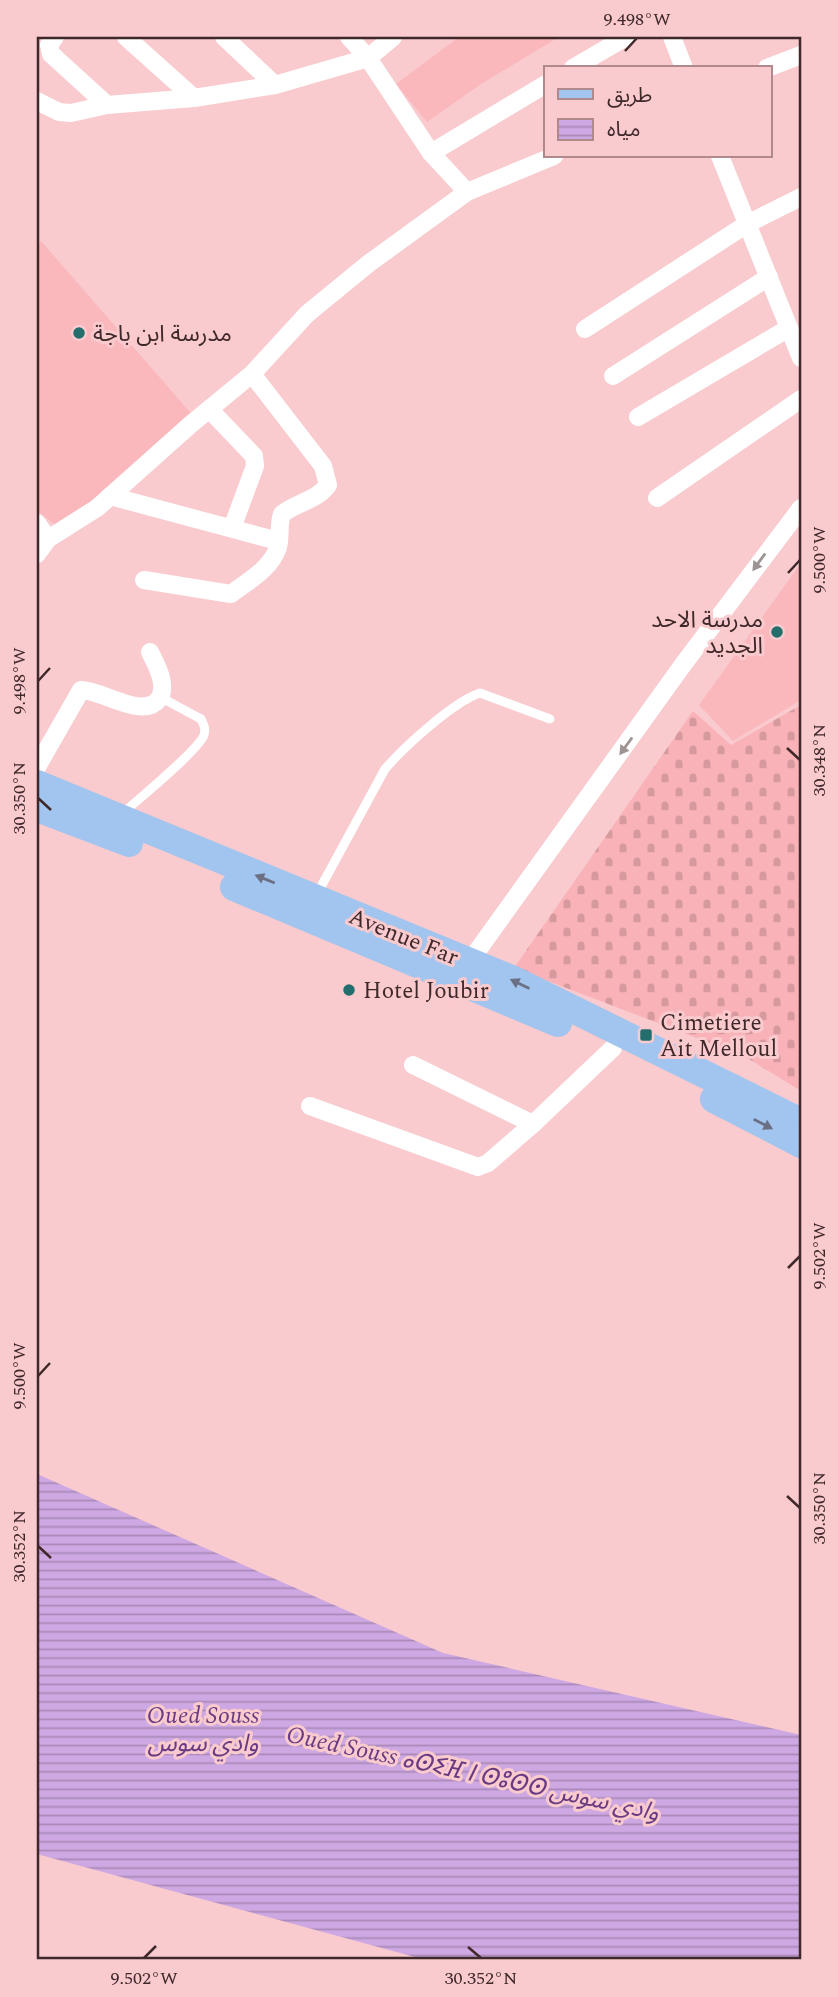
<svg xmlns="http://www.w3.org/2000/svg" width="838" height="1997" font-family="Spectral,'Noto Sans Arabic','Noto Sans Tifinagh',serif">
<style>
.built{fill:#fab8bd}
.cemetery{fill:url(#cemetery-stones)}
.water{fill:url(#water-rules)}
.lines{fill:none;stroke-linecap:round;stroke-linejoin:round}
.lane{stroke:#fff;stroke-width:9}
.street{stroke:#fff;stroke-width:18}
.primary{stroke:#a1c5ef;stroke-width:28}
.oneway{fill:#9f9494}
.oneway2{fill:#6b6f83}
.ticks{fill:none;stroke:#3f282a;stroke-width:2.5}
.poi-dot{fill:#236e6c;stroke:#f9cace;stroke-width:2.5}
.labels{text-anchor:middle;stroke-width:6;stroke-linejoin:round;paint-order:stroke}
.poi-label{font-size:23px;fill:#3f282a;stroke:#f9cace;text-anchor:start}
.street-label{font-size:23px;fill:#3f282a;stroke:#f9cace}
.water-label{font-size:24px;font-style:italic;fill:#693a81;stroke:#f9cace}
.neatline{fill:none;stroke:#3f282a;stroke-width:2.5}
.ticks-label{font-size:18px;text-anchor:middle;fill:#3f282a}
</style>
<defs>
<pattern id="cemetery-stones" width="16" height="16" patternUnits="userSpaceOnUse" patternTransform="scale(1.75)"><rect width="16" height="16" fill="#f9b2b8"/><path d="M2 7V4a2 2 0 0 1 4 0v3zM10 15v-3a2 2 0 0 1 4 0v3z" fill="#d6999e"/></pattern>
<pattern id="water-rules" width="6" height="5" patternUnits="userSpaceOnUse" patternTransform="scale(1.75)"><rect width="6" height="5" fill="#cea8e3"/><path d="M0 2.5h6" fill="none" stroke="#a989b8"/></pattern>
</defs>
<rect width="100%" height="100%" fill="#f9cace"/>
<g class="built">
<path d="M459,37h100l-78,47 -54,38 -31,-38z"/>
<path d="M41,241l154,177 -134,112 -24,-20v-262z"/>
<path d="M801,563v137l-68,41 -34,-36z"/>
</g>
<path class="cemetery" d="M801,705v386l-57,-35 -230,-88 179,-257 38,34z"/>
<path class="water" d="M37,1474l406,179 358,82v225h-375l-389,-106z"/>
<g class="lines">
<g class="lane">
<path d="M121,815c16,-15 77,-64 83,-80 2,-6 0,-10 -3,-16l-41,-22"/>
<path d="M317,894l68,-125c19,-22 68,-67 95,-76l70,26"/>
</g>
<g class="street">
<path d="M55,37l-6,8 2,9 56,51"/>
<path d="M126,37l68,61"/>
<path d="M224,37l51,48"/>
<path d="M349,37l19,21 63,95 36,39"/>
<path d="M672,37l12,31"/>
<path d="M573,68l53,-31"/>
<path d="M767,68l34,-13"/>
<path d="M37,101l22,11 12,1 36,-8 87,-7 81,-13 93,-27 25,-21"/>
<path d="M431,153l115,-69"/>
<path d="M720,156l81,202"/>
<path d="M585,329l162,-105 54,-27"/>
<path d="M613,376l156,-99"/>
<path d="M210,410l44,46 1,10 -23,62"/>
<path d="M638,417l151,-89"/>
<path d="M110,496l168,45"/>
<path d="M657,498l144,-99"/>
<path d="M37,523l11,16 -11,15"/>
<path d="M48,539l49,-31 93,-83 62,-51 55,-60 61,-50 99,-72 87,-36"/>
<path d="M144,580l87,14c16,-12 41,-26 47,-47 3,-11 0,-22 4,-33 15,-12 34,-13 46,-29l-5,-19 -71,-92"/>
<path d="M37,767l44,-77c21,0 62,30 78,9 9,-14 -3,-35 -9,-47"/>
<path d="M465,968l217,-302 119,-158"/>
<path d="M413,1065l120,59"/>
<path d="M310,1106l168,61 10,-4 45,-39 80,-76"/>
</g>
<g class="primary">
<path d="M37,784l477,196 287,142"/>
<path d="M37,808l92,35"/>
<path d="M234,887l324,136"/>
<path d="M714,1099l87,45"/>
</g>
</g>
<defs><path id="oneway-solid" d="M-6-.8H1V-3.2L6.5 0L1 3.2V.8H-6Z" transform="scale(1.75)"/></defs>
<g class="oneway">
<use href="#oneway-solid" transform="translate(759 562) rotate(126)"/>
<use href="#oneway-solid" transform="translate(626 746) rotate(126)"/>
</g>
<g class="oneway2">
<use href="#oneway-solid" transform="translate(265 879) rotate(-158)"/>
<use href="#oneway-solid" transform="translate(520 984) rotate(-154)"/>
<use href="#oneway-solid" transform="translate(763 1124) rotate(27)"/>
</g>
<path class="ticks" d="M625,51l12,-13M788,573l12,-13M38,681l12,-13M787,748l13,12M38,798l13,12M788,1268l12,-12M38,1376l12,-13M787,1496l13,12M38,1546l13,12M468,1947l13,11M144,1958l12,-12"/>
<g class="poi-dot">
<circle cx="79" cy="333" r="7"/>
<circle cx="777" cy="632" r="7"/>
<circle cx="349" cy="990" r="7"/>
<rect x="639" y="1028" width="14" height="14" rx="3.5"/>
</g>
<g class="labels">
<g class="poi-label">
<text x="93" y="341">مدرسة ابن باجة</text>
<text x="763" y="627" text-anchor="end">مدرسة الاحد<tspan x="763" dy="26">الجديد</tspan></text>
<text x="363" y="998">Hotel Joubir</text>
<text x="660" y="1030">Cimetiere<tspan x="660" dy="26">Ait Melloul</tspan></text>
</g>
<g class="street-label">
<text transform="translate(404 936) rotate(22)" y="8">Avenue Far</text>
</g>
<g class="water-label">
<text x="203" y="1723">Oued Souss<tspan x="203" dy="28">وادي سوس</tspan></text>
<text transform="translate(473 1773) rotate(12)" y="8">Oued Souss ⴰⵙⵉⴼ ⵏ ⵙⵓⵙⵙ وادي سوس</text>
</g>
</g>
<rect width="838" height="1997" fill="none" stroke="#f9cace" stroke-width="77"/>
<rect x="544" y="66" width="228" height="91" fill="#f9cace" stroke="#af898c" stroke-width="2"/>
<rect x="558" y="89" width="35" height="10" fill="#a1c5ef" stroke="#af898c" stroke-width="2"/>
<text x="607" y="102" font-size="21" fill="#3f282a">طريق</text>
<rect x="558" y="119" width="35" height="21" fill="url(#water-rules)" stroke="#af898c" stroke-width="2"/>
<text x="607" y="136" font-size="21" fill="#3f282a">مياه</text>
<rect x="38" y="38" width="762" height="1920" class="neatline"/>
<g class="ticks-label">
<text x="637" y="25">9.498°W</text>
<text transform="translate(819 560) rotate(-90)" y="6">9.500°W</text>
<text transform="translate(19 681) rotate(-90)" y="6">9.498°W</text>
<text transform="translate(819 760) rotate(-90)" y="6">30.348°N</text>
<text transform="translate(19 798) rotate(-90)" y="6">30.350°N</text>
<text transform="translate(819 1256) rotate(-90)" y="6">9.502°W</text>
<text transform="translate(19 1376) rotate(-90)" y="6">9.500°W</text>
<text transform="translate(819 1508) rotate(-90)" y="6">30.350°N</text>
<text transform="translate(19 1546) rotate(-90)" y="6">30.352°N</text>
<text x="144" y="1984">9.502°W</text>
<text x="481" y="1984">30.352°N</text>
</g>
</svg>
